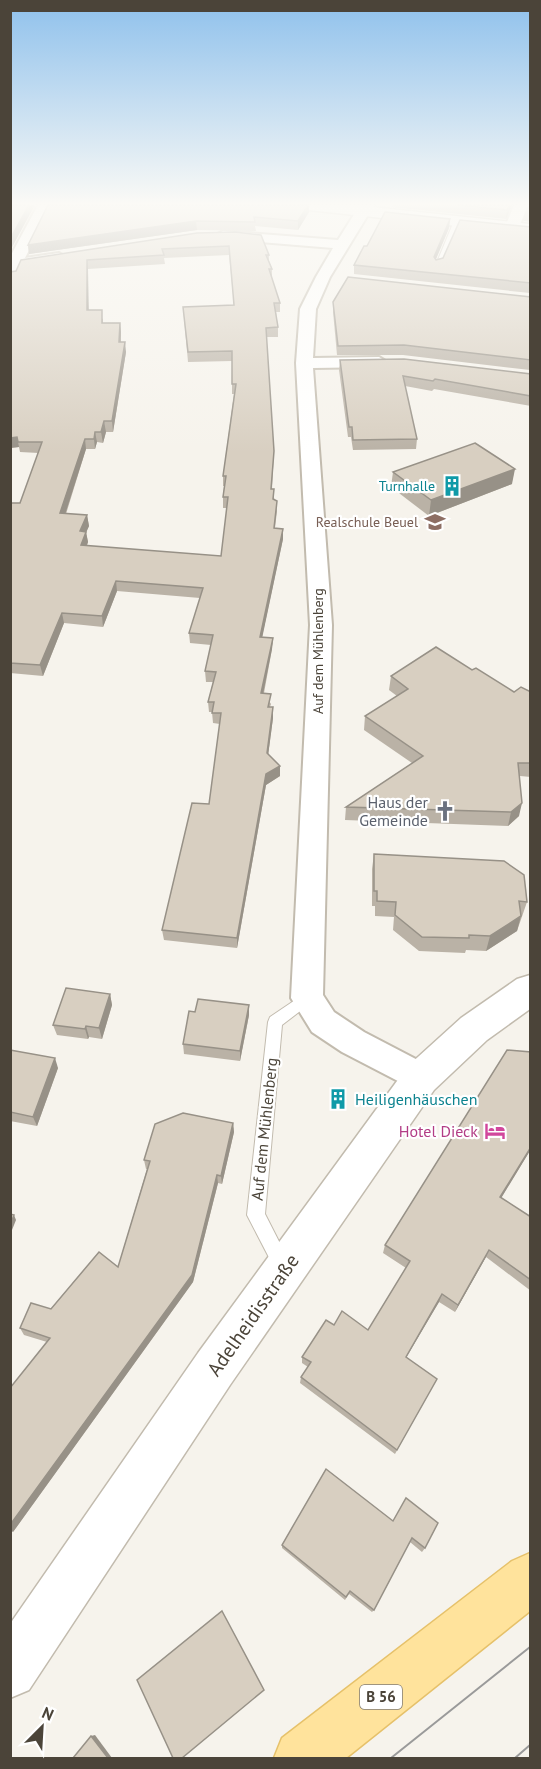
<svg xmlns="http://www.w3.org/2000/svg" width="541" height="1769" font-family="'PT Sans',sans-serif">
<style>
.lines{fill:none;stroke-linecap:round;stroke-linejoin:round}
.service-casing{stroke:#c2bbae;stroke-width:2}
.minor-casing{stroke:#c2bbae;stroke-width:4}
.tertiary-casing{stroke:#c2bbae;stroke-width:3}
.primary-casing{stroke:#e6c16a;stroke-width:3}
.service{fill:#fff;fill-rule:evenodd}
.minor{fill:#fff;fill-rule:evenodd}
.tertiary{fill:#fff;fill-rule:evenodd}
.primary{fill:#ffe39c;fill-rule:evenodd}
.tram{stroke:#9a9a9a;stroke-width:2}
.wall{fill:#bab2a6;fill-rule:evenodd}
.shaded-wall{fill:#979187}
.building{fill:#d8cfc1;stroke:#979187;stroke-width:1.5;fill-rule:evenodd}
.labels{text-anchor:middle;stroke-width:4.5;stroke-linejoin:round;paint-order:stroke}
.far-culture-label{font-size:14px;fill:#0d838f;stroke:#fff;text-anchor:end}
.far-education-label{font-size:14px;fill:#785e54;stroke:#fff;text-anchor:end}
.far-street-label{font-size:14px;fill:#4b4439;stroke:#fff}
.shield{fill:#fff;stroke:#817c74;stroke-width:1.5}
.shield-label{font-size:15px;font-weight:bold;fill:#4b4439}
.worship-label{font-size:16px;fill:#5b616d;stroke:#fff;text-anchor:end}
.culture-label{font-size:16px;fill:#0d838f;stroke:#fff;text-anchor:start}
.street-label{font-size:16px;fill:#4b4439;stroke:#fff}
.hotel-label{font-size:16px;fill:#b23c85;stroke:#fff;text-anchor:end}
.near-street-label{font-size:20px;fill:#4b4439;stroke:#fff}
</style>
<rect width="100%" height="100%" fill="#f6f3ec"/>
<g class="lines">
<g class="service-casing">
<g id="service">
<path d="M457,219l3,2 -20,45 -5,1 19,-46z"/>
<path d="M307,992l5,2 2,4 -2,4 -30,23 -17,189 26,51 -3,6 -6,3 -6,-3 -29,-56 21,-193 2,-5z"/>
</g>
</g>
<g class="minor-casing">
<g id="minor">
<path d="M38,205h14l-27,53 34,-5 7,4 -7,4 -38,6 -5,12 -6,1v-23z"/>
<path d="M360,205h14l-44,72 -14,32 -3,49 66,-1 8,5 -8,5 -66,1 19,257 -9,370 11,17 30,20 69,36 4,10 -4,10 -12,5 -79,-41 -30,-20 -21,-34 19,-373 -14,-262 4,-54 16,-32 17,-29 -110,-9 -7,-4 7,-4 115,9z"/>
<path d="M514,205h14l-9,22 -7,4 -7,-4z"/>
</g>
</g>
<g class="tertiary-casing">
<g id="tertiary">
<path d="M300,205h53l177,19v10l-222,-24z"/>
<path d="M530,975v34l-43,31 -53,50 -204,295 -201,305 -19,8v-74l188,-271 210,-287 53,-48 56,-39z"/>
</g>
</g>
<g class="primary-casing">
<path id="primary" d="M530,1553v58l-184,147h-72l8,-20 230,-177z"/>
</g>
<use href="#service" class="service"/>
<use href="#minor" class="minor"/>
<use href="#tertiary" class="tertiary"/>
<use href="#primary" class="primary"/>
<g class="tram">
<path d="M391,1758l139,-111"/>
<path d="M515,1758l15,-13"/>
</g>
</g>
<g class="wall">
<path d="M48,205l261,7 -11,18 -43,-4 1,5 -59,-1 -168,24 -1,-9z"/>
<path d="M392,205h120l-6,14 -115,-12z"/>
<path d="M529,205h2v17l-7,-1 1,-9 3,-1z"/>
<path d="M450,219l-1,9 -13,31v1l95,-33v67l-1,-1 -176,-19v-9l13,-19z"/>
<path d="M197,233l72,22v6l3,8v9l8,25v9h-4l2,15v10h-12l8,114 -2,38 5,22 -2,17 8,1v10l-21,98 11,1 -1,11 -8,44 7,11 -1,3 3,11 -5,37 12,21 -14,9 -29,163 -73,-8 -2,-10 47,-126 11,-80 -7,-1 -1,-11h-3l-1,-10 5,-20h-7l-1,-11 6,-26 -21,-2 -1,-10 11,-35 -83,-7 -14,36 -39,-4 -21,53 -33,-3v-170h10l19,-50 -19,-1 -1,-5 -9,1v-176zM229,255l5,50 -51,2 5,55 44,-1v33h2l-11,82v10h1l-1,11v11h4l-6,48 -134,-10 1,-4 -2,-10 3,-6 -2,-11 -21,-1 20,-65h9l2,-7 6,1 3,-11h7l13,-80 -5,-10v-10l-1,-9h-17v-4l-15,-9v-41l77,-5 -1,-6z"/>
<path d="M531,297v74l-1,-1 -127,-15h-66l-4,-43v-10z"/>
<path d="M340,360l191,14v32l-97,-17 -2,2 -27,-5 12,53 -1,10 -63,1 -2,-13h-3l-9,-67z"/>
<path d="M393,472l119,12 -83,32 -38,-29z"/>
<path d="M472,670l42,22h17v85l-11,-1 -1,40 -11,10 -163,-6 1,-13 66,-44 -48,-33 1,-14 32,-20 -8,-6 2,-14z"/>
<path d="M374,854l153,48 -10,29 -31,20 -20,-1 -1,3 -46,-2 -26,-21 1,-13 -19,-1v-10h-3v-37z"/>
<path d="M110,994l2,11 -10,34 -13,-2 -1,2 -31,-4 -4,-10z"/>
<path d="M249,1015l-9,46 -56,-7 -1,-10z"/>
<path d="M10,1050l48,18 -21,58 -27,-5z"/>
<path d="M531,1052v97l-30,49 30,19v74l-45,-34 -31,55 -16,-10 -33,55 31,22 -42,75 -95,-71 1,-6 7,-10 -6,-4v-6l32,-32 34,5 38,-62 -23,-15 2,-8z"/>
<path d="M233,1123l1,9 -12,52 -4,-1 -25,99 -180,250 34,-190 -23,-7 -4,-7 98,-61 29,-98h-1l-2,-9z"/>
<path d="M326,1469l99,79 -3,4 -12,-10 -36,68 -2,2 -23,-18 -4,6 -63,-52v-3z"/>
</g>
<g class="shaded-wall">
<path d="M29,205h6l-25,46v-12z"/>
<path d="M308,205h1v7l-11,18v-9z"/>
<path d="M509,205h3l-6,14 1,-9z"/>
<path d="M450,219l-1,9 -16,38 1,-9z"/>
<path d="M196,221l1,9 -168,24 -1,-9z"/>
<path d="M87,260l1,9 1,51 -2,-10z"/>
<path d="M120,323l1,9 -1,20 -1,-10z"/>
<path d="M125,342l1,10 -13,80 -1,-11z"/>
<path d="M104,421l2,11 -3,11 -2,-11z"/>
<path d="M95,432l2,10 -2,7 -1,-10z"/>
<path d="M17,437l2,10 -9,1v-10z"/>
<path d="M85,439l1,10 -24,75 -2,-11z"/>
<path d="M515,469l-3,15 -83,32 2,-16z"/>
<path d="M87,515l2,11 -7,16 -2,-11z"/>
<path d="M283,529v10l-23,109v-11z"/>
<path d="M86,532l2,10 -6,14 -1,-11z"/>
<path d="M116,581l1,10 -14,36 -1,-11z"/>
<path d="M62,613l2,10 -21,53 -3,-11z"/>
<path d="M273,638l-1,11 -11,55v-11z"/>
<path d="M273,707v11l-6,46v-11z"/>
<path d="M280,766v10l-14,9 -29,163v-10l29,-164z"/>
<path d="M522,803l-3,13 -11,10 3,-14z"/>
<path d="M521,916l-4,15 -31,20 4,-15z"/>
<path d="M110,994l2,11 -10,34 -3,-11z"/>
<path d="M249,1005v10l-9,46v-10z"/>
<path d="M86,1026l3,11 -1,2 -3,-10z"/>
<path d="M55,1058l3,10 -21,58 -4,-9z"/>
<path d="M233,1123l1,9 -12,52 -1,-8z"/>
<path d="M531,1147v2l-34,56 3,-8z"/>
<path d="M217,1175l1,8 -25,99 -180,250 -3,-2v-5z"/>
<path d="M14,1215l2,5 -6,15v-10z"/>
<path d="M489,1250l-3,7 -31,55 3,-7z"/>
<path d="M442,1294l-3,8 -36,61 3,-6z"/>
<path d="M95,1735l17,23h-4l-17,-22z"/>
</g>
<g class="building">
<path d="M10,205h19l-19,34z"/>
<path d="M48,205h260l-10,16 -44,-4 1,5 -59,-1 -168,24z"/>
<path d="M458,205h51l-2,5z"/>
<path d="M385,212l65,7 -16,38 2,3 7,-2 17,-38 71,7v56l-177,-18 10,-19h3z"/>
<path d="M235,232l26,3 8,20h-3l6,14h-3l11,34h-6l4,24 -12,1 8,123 -3,38h3l-1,10 4,2 -3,27 9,1 -23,108 13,1 -12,55 10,1 -3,13h5l-6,46 13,13 -14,8 -29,164 -75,-8 30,-127 17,1 12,-91h-9l2,-11h-6l8,-30 -11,-1 8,-36 -24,-2 14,-45 -87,-7 -14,35 -40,-3 -22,52 -30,-2v-160h10l22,-61h-24l-1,-5 -7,1v-166l6,-1 5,-11 176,-27zM229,246l5,59 -51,2 5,45 44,-1v33h4l-13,92h3l-3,21h5l-7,59 -140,-11 5,-13 -6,-1 7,-16 -27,-2 25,-74h9l1,-7h6l3,-11h8l13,-79h-6l1,-19h-18v-13h-15v-50l77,-5 -2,-6z"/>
<path d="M348,277l183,20v63l-127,-15 -66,1 -5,-44z"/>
<path d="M404,359l127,15v22l-96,-17 -2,2 -30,-5 14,63 -64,1 -1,-13h-3l-9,-67z"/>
<path d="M475,443l40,26 -84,31 -38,-28z"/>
<path d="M436,647l36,23 4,-2 38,24 7,-5 10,5v71h-13l4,40 -11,9 -165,-5 77,-51 -58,-40 43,-27 -17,-13z"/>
<path d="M374,854l130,7 20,14 3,27 -8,-1 2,15 -31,20 -21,-1v3l-47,-1 -27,-22 1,-13 -19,-1v-10h-3z"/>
<path d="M66,988l44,6 -11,34 -13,-2 -1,3 -32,-4z"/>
<path d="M198,999l51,6 -9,46 -57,-7 6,-33 6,1z"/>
<path d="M10,1050l45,8 -22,59 -23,-5z"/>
<path d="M507,1050l24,2v95l-31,50 31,20v63l-42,-30 -31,55 -16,-11 -36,63 31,22 -40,71 -96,-73 10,-15 -9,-5 24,-37 8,5 8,-14 26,19 42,-69 -25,-16z"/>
<path d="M183,1113l50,10 -12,53 -4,-1 -25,100 -182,250v-137l40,-50 -30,-10 11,-25 20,6 48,-57 19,15 32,-106 -6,-1 11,-36z"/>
<path d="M10,1214l4,1 -4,10z"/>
<path d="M326,1469l67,52 13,-23 32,25 -13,25 -13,-10 -38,72 -24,-19 -4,6 -64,-52z"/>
<path d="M222,1611l42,79 -82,68h-9l-36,-78z"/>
<path d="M91,1736l17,22h-35z"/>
</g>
<linearGradient id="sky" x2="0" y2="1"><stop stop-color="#8fc1ec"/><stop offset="0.45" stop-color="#fbfaf6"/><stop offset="1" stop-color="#fbfaf6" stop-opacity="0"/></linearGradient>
<rect width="541" height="453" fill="url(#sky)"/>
<defs>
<g id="building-bare" transform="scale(1.62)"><path d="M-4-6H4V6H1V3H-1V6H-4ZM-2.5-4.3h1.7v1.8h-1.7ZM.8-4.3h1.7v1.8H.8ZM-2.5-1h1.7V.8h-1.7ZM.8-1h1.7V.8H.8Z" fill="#0f9aa8" stroke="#fff" stroke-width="2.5" paint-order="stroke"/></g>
<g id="school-bare" transform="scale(1.62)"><path d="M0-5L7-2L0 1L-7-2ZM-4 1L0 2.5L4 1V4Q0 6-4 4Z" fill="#8d6e63" stroke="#fff" stroke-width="2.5" paint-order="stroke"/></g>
<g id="church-bare" transform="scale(1.62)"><path d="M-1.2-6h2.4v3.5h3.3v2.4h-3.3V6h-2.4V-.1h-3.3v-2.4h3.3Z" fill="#6b7280" stroke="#fff" stroke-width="2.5" paint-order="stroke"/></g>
<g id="hotel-bare" transform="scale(1.62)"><path d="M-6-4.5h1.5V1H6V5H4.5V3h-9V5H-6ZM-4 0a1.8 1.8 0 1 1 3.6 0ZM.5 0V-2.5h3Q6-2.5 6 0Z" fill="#d1479c" stroke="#fff" stroke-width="2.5" paint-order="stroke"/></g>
</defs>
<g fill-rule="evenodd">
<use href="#building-bare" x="452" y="486"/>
<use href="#school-bare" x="435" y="522"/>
<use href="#church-bare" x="445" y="811"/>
<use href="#building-bare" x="338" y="1099"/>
<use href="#hotel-bare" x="495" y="1131"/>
</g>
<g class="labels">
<g class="far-culture-label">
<text x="435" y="491">Turnhalle</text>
</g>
<g class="far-education-label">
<text x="418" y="527">Realschule Beuel</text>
</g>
<g class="far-street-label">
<text transform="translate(318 651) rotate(-90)" y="5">Auf dem Mühlenberg</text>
</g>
<rect class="shield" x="360" y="1685" width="42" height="24" rx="4.5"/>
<g class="shield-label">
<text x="381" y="1702">B 56</text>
</g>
<g class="worship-label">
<text x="428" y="808">Haus der<tspan x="428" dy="18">Gemeinde</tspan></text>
</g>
<g class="culture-label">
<text x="355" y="1105">Heiligenhäuschen</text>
</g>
<g class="street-label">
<text transform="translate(264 1129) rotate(-84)" y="6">Auf dem Mühlenberg</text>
</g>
<g class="hotel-label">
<text x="478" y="1137">Hotel Dieck</text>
</g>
<g class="near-street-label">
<text transform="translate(253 1315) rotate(-55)" y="7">Adelheidisstraße</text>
</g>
</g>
<rect width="541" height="1769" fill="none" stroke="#4b4439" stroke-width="24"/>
<g transform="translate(42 1727) rotate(24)" stroke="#ffffff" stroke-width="4.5" paint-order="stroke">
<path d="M0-4.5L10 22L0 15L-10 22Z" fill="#4b4439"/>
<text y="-9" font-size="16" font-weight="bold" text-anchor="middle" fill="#4b4439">N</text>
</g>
</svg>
